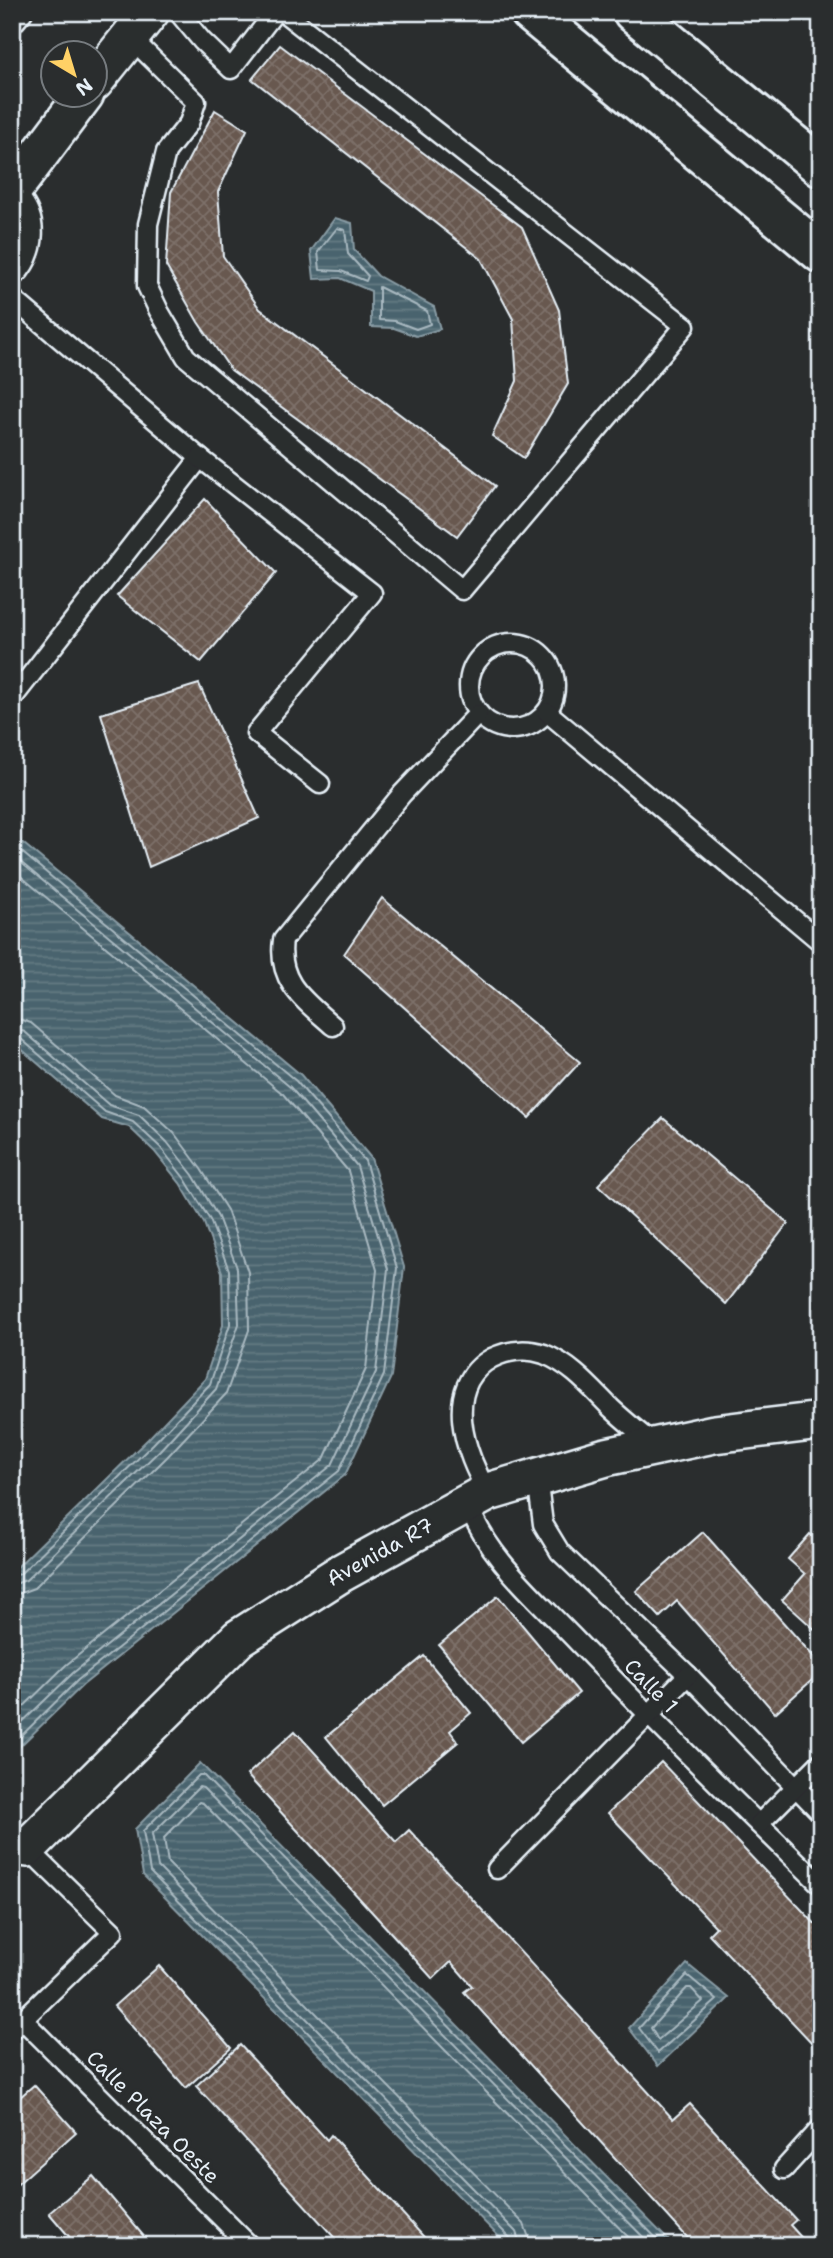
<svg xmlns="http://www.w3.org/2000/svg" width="833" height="2258" font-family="'Shantell Sans',sans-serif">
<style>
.water{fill:url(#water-rules);stroke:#899ca5;stroke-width:2}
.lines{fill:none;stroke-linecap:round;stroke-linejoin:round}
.shore{stroke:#a9b9c1;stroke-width:2}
.building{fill:url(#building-cross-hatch);stroke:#e8f1f8;stroke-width:2}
.service-casing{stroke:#e8f1f8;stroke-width:23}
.minor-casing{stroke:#e8f1f8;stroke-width:42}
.tertiary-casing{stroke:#e8f1f8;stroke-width:44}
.service{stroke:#2a2d2e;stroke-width:18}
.minor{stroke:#2a2d2e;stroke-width:37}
.tertiary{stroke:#2a2d2e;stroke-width:38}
.labels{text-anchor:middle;stroke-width:7;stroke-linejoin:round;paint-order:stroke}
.street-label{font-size:21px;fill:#e8f1f8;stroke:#2a2d2e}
</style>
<defs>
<pattern id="water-rules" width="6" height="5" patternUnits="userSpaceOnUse" patternTransform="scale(1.75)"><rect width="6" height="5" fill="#4a646e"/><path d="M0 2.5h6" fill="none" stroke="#647b83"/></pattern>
<pattern id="building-cross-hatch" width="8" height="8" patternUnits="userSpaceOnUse" patternTransform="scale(1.75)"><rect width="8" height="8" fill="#67584f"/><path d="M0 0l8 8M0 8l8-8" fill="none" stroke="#7d7069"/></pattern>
</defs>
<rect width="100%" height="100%" fill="#2a2d2e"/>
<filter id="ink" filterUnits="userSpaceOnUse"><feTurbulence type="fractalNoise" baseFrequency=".0143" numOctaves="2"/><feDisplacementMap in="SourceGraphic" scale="14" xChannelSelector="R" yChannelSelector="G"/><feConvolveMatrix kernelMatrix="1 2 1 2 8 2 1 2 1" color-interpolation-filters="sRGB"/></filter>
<g filter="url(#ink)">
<g class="water">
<path d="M335,218l17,5 2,27 24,26 56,31 6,22 -24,7 -22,-8 -23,-1v-36l-31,-13 -26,1 -3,-28z"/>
<path d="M12,834l289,241 70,83 33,109 -13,110 -46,98 -262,210 -71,69v-182l136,-133 57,-60 18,-54 -1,-53 -18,-49 -24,-40 -25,-31 -26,-25 -27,-8 -90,-78z"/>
<path d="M200,1763l474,483h-166l-365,-371 -8,-46z"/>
<path d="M687,1964l42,34 -71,68 -29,-38z"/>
</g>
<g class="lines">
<g class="shore">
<path d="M337,228l8,2 3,24 20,22 -2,5 -25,-10 -21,-1 -2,-18z"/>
<path d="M379,287l48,24 3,13 -14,5 -21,-8 -16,-1z"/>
<path d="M12,844l284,237 69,80 32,107 -13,107 -45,96 -261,209 -66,65"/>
<path d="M12,855l278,232 67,79 31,103 -12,103 -44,93 -259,208 -61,59"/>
<path d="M12,869l271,225 65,77 29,99 -11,99 -42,90 -258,206 -54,53"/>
<path d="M12,1017l19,6 84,72 29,11 30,27 27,36 26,41 21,62 1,58 -23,64 -59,63 -133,131 -22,8"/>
<path d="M12,1028l13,4 84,73 30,10 28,27 26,33 25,42 19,51 2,56 -23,65 -56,61 -134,130 -14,5"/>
<path d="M12,1037l8,1 85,74 28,10 27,25 25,32 25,41 19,50 1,54 -20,60 -57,60 -133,130 -8,2"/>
<path d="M687,1975l30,25 -59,53 -19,-25z"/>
<path d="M687,1988h4l12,13 -45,39 -7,-12z"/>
<path d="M512,2246l-2,-8 -360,-366 -7,-41 56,-56h4l461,471"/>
<path d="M521,2246l-5,-14 -358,-365 -6,-33 47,-47 4,1 449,458"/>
<path d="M532,2246l-8,-22 -356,-361 -4,-25 35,-36 4,1 434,443"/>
</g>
</g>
<g class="building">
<path d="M280,45l242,182 37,83 9,74 -44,74 -32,-22 25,-55 -4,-62 -32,-60 -229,-180z"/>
<path d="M215,110l32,20 -29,62 5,64 37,53 235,177 -38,50 -226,-166 -33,-48 -32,-56 5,-74z"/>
<path d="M205,499l71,74 -75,89 -84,-66z"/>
<path d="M199,684l60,134 -110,49 -48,-153z"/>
<path d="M382,898l198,164 -51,56 -185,-164z"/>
<path d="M663,1118l125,105 -62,81 -128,-119z"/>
<path d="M703,1532l118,133v7l-46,41 -98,-112 -17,16 -24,-26z"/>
<path d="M810,1534l11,9v92l-39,-35 23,-26 -17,-15z"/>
<path d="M498,1596l81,97 -58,49 -82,-97z"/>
<path d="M424,1656l47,57 -21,18 8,11 -76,63 -56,-68z"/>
<path d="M295,1731l101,111 13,-12 264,289 17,-15 106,116 -6,5 19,21h-114l-231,-254 8,-6 -21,-24 -18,17 -186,-204z"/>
<path d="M661,1762l160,168v109l-7,6 -105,-111 7,-7 -108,-114z"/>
<path d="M159,1966l72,82 -45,40 -72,-82z"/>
<path d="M240,2045l87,95 4,-5 101,111h-90l-146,-160z"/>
<path d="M34,2085l42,47 -64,57v-85z"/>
<path d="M93,2176l59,70h-75l-28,-33z"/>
<path d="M821,2215v19l-10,-10z"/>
</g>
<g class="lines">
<g class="service-casing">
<g id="service">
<path d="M178,12l24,29 29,28 44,-57"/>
<path d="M12,25l11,-13"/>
<path d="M129,36l67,66 -7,21 -23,29 -18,72 -1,62 12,25 27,46 276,233 223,-264 -402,-314"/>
<path d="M12,298l188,160 -188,241"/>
<path d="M200,458l172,135 -116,140 64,51"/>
<circle cx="512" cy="686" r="43"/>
<path d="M547,712l274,230"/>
<path d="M333,1026c-29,-26 -56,-44 -50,-86l119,-146 76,-80"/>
<path d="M537,1477l6,47 17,28 128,123 133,138"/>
<path d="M488,1492c-23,-37 -47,-106 4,-134 17,-8 34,-10 52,-4 28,11 47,34 67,54 14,13 30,26 45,38"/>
<path d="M468,1503c17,52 67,94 104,133 81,85 165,167 249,249"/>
<path d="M759,1824l62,-62"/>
<path d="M497,1869l191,-194"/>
<path d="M23,2020l227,226"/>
<path d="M12,2030l101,-98 -86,-84"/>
<path d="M784,2169l37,-41"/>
</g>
</g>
<g class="minor-casing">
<g id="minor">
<path d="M94,82l56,-70"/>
<path d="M12,191l73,-97"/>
<path d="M12,203c16,18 14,44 0,62"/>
<path d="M27,1848l212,-210 102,-65 147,-81 118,-35 108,-23 107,-13"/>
</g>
</g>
<g class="tertiary-casing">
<g id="tertiary">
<path d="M530,12l291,241"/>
<path d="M633,12l188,155"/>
</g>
</g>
<use href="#service" class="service"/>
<use href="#minor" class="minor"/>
<use href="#tertiary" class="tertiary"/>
</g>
</g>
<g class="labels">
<g class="street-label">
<text transform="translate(380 1552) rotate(-29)" y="7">Avenida R7</text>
<text transform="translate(651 1686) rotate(46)" y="7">Calle 1</text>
<text transform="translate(153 2117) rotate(45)" y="7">Calle Plaza Oeste</text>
</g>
</g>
<rect width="833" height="2258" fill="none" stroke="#2a2d2e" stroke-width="42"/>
<rect x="21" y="21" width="791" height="2216" fill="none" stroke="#e8f1f8" stroke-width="2.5" filter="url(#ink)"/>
<g transform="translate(74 74) rotate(142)"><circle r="33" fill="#2a2d2e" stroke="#767b7f" stroke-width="2"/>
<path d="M0-5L12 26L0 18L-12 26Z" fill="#ffd166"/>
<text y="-10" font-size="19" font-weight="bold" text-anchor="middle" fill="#e8f1f8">N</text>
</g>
</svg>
